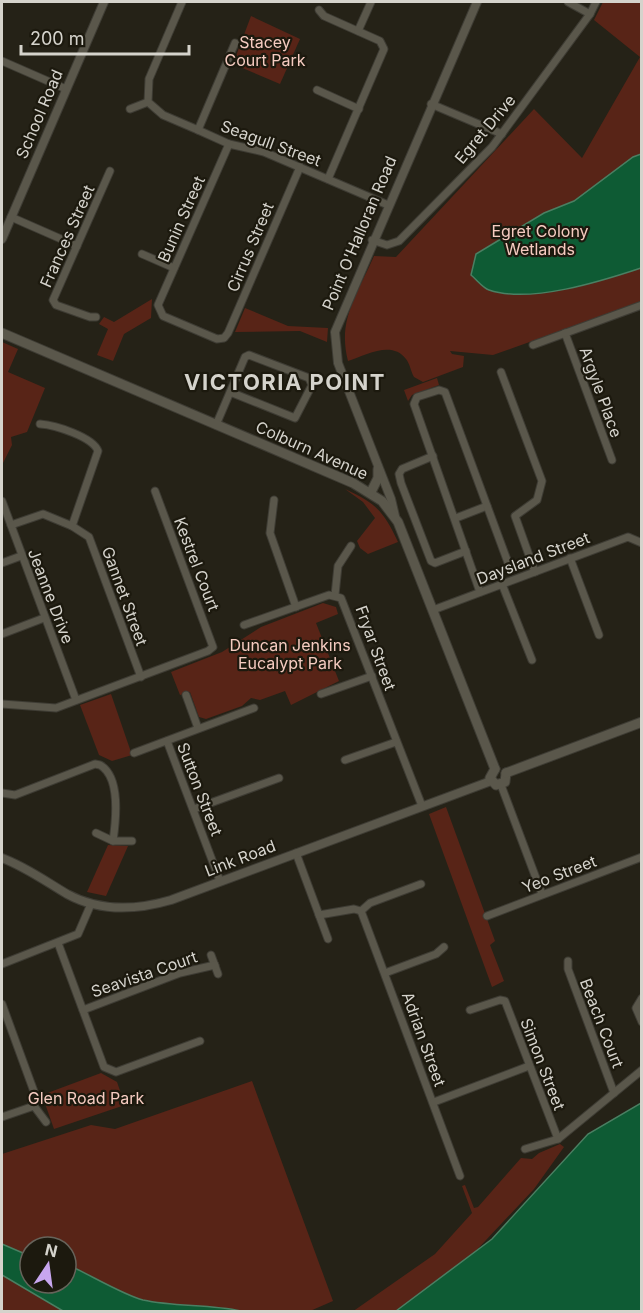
<svg xmlns="http://www.w3.org/2000/svg" width="643" height="1313" font-family="Inter,sans-serif">
<style>
.green{fill:#582417;fill-rule:evenodd}
.water{fill:#0e5b34;stroke:#4a7f62;stroke-width:1.5}
.lines{fill:none;stroke-linecap:round;stroke-linejoin:round}
.minor-casing{stroke:#3e3c34;stroke-width:9}
.tertiary-casing{stroke:#3e3c34;stroke-width:10}
.secondary-casing{stroke:#3e3c34;stroke-width:11}
.minor{stroke:#5a574b;stroke-width:7}
.tertiary{stroke:#5a574b;stroke-width:8}
.secondary{stroke:#5a574b;stroke-width:9}
.labels{text-anchor:middle;stroke-width:4.5;stroke-linejoin:round;paint-order:stroke}
.park-label{font-size:16px;fill:#f5cbc0;stroke:#1c190e}
.street-label{font-size:16px;fill:#d5d3cc;stroke:#1c190e}
.district-label{font-size:22px;font-weight:bold;letter-spacing:1.5px;fill:#d5d3cc;stroke:#1c190e}
</style>
<rect width="100%" height="100%" fill="#252217"/>
<g class="green">
<path d="M603,2h38v300l-148,53 -43,-4 2,3 12,2 -1,11 -40,15 -9,-5c-3,-5 -4,-13 -8,-18 -14,-19 -40,-4 -58,2 -11,-41 10,-68 26,-105l22,1 138,-148 48,49 58,-101 -46,-37z"/>
<path d="M251,16l49,23 -20,45 -47,-20z"/>
<path d="M152,299l-1,19 -27,16 -11,27 -16,-6 11,-26 -9,-5 5,-7 10,5z"/>
<path d="M245,308l43,18 40,2 -1,14 -27,-11 -65,1z"/>
<path d="M2,342l16,7 -10,23 37,16 -18,44 -16,5 1,8 -10,20z"/>
<path d="M437,378l2,7 -27,10 -4,6 -4,-11z"/>
<path d="M345,489c31,14 39,23 53,53l-30,12 -8,-6 -3,-7 18,-23 -12,-16z"/>
<path d="M323,603l13,4 2,7 -22,9 23,58 -48,24 -6,-14 -25,9 -9,-2 -9,8 -36,13 -7,-2 -9,-25 -10,3 -9,-23 51,-20 39,-25z"/>
<path d="M111,694l21,61 -20,6 -13,-6 -19,-50z"/>
<path d="M446,807l49,134 -5,4 14,36 -12,6 -63,-173z"/>
<path d="M108,845l20,1 -22,50 -19,-4z"/>
<path d="M101,1073l16,9 8,23 -71,24 -12,-34z"/>
<path d="M252,1081l81,220 -23,10h-308v-157l89,-29 24,4zM30,1247h36v36h-36z"/>
<path d="M560,1144l4,3 -30,42 -63,67 -76,55 -43,1 83,-58 37,-41 -10,-27 3,-1 9,23 4,-1 43,-49 11,1 7,-6z"/>
</g>
<g class="water">
<path d="M641,154v114c-39,13 -111,36 -152,22 -6,-2 -12,-10 -18,-15l5,-21 68,-41 30,-12 59,-44z"/>
<path d="M641,1103v208h-245l96,-72 96,-105z"/>
<path d="M2,1244l28,12v27h36v-19c21,9 57,31 77,36 32,7 66,4 98,11h-178l-61,-36z"/>
</g>
<g class="lines">
<g class="minor-casing">
<g id="minor">
<path d="M182,2l-33,77 -1,23 15,13 35,15 31,14 35,8 124,53"/>
<path d="M568,2l22,12"/>
<path d="M319,10l5,6 56,25 4,8 -56,130"/>
<path d="M358,31l13,-29"/>
<path d="M2,61l64,28"/>
<path d="M317,90l42,19"/>
<path d="M431,104l71,30"/>
<path d="M130,109l18,-7"/>
<path d="M198,130l37,-87"/>
<path d="M229,144l-71,161 5,11 54,23 7,-1 4,-5 72,-166"/>
<path d="M11,217l66,29"/>
<path d="M372,240l15,5 12,-4 93,-94 98,-133 6,-12"/>
<path d="M142,254l32,14"/>
<path d="M96,317h-6l-34,-12 -3,-5 57,-129"/>
<path d="M565,333l47,127"/>
<path d="M533,345l109,-40"/>
<path d="M501,372l41,109 -5,19 -22,16 20,56"/>
<path d="M40,424c15,1 53,13 58,27l-26,75"/>
<path d="M216,425l29,-68 4,-2 60,23 3,7 -17,33 -65,-26"/>
<path d="M433,456l-31,13 -3,5 2,9 30,78 4,2 31,-12"/>
<path d="M274,500l-4,33 26,74"/>
<path d="M2,501l74,199"/>
<path d="M456,518l31,-12"/>
<path d="M11,525l32,-11 29,12 17,11 52,140"/>
<path d="M570,558l29,77"/>
<path d="M2,563l19,-7"/>
<path d="M502,584l30,76"/>
<path d="M480,592l-66,-188 3,-7 22,-7 6,2 65,176"/>
<path d="M335,595l3,-29 13,-20"/>
<path d="M433,610l195,-73 14,6"/>
<path d="M244,625l85,-30 12,3 81,208"/>
<path d="M2,634l42,-16"/>
<path d="M321,694l51,-18"/>
<path d="M186,695l12,33"/>
<path d="M2,704l54,4 152,-57 5,-4 -58,-156"/>
<path d="M167,741l53,140"/>
<path d="M134,753l120,-45"/>
<path d="M345,760l51,-18"/>
<path d="M501,785l41,109"/>
<path d="M2,793l13,2 80,-31 5,1c21,12 16,55 13,76"/>
<path d="M194,809l85,-31"/>
<path d="M96,833l17,8h19"/>
<path d="M296,853l32,86"/>
<path d="M361,911l99,265"/>
<path d="M319,915l35,-6 7,2 9,-8 51,-19"/>
<path d="M487,916l155,-59"/>
<path d="M58,943l46,124 12,5 84,-31"/>
<path d="M211,955l7,19"/>
<path d="M568,961v8l46,124"/>
<path d="M2,964l76,-30 13,-30"/>
<path d="M385,973l51,-19 8,-7"/>
<path d="M642,998l-6,10 6,14"/>
<path d="M2,1004l34,93 -2,9 12,16"/>
<path d="M83,1010l97,-37 35,-8"/>
<path d="M470,1010l30,-10 5,1 53,138"/>
<path d="M434,1102l95,-36"/>
<path d="M2,1117l32,-11"/>
<path d="M525,1149l33,-10 84,-69"/>
</g>
</g>
<g class="tertiary-casing">
<g id="tertiary">
<path d="M2,239l102,-237"/>
<path d="M395,516l-4,-17 -53,-136 -3,-31 142,-330"/>
<path d="M2,858c24,9 43,23 65,36 33,18 70,16 104,6l320,-119"/>
</g>
</g>
<g class="secondary-casing">
<g id="secondary">
<path d="M2,333l351,150 29,18 16,21 97,247"/>
<path d="M371,492l7,-14v-9"/>
<path d="M495,769l-5,9 6,7 9,-3 1,-9"/>
<path d="M506,773l136,-51"/>
</g>
</g>
<use href="#minor" class="minor"/>
<use href="#tertiary" class="tertiary"/>
<use href="#secondary" class="secondary"/>
</g>
<g class="labels">
<g class="park-label">
<text x="265" y="48">Stacey<tspan x="265" dy="18">Court Park</tspan></text>
<text x="540" y="237">Egret Colony<tspan x="540" dy="18">Wetlands</tspan></text>
<text x="290" y="651">Duncan Jenkins<tspan x="290" dy="18">Eucalypt Park</tspan></text>
<text x="86" y="1104">Glen Road Park</text>
</g>
<g class="street-label">
<text transform="translate(39 114) rotate(-67)" y="6">School Road</text>
<text transform="translate(485 129) rotate(-50)" y="6">Egret Drive</text>
<text transform="translate(271 143) rotate(20)" y="6">Seagull Street</text>
<text transform="translate(181 219) rotate(-66)" y="6">Bunin Street</text>
<text transform="translate(359 233) rotate(-67)" y="6">Point O'Halloran Road</text>
<text transform="translate(67 236) rotate(-66)" y="6">Frances Street</text>
<text transform="translate(250 247) rotate(-67)" y="6">Cirrus Street</text>
<text transform="translate(601 392) rotate(70)" y="6">Argyle Place</text>
<text transform="translate(312 450) rotate(24)" y="6">Colburn Avenue</text>
<text transform="translate(533 558) rotate(-21)" y="6">Daysland Street</text>
<text transform="translate(197 564) rotate(69)" y="6">Kestrel Court</text>
<text transform="translate(51 596) rotate(69)" y="6">Jeanne Drive</text>
<text transform="translate(125 596) rotate(70)" y="6">Gannet Street</text>
<text transform="translate(376 648) rotate(70)" y="6">Fryar Street</text>
<text transform="translate(200 789) rotate(69)" y="6">Sutton Street</text>
<text transform="translate(240 858) rotate(-21)" y="6">Link Road</text>
<text transform="translate(559 874) rotate(-21)" y="6">Yeo Street</text>
<text transform="translate(144 974) rotate(-19)" y="6">Seavista Court</text>
<text transform="translate(602 1023) rotate(69)" y="6">Beach Court</text>
<text transform="translate(424 1039) rotate(70)" y="6">Adrian Street</text>
<text transform="translate(543 1064) rotate(69)" y="6">Simon Street</text>
</g>
<g class="district-label">
<text x="285" y="390">VICTORIA POINT</text>
</g>
</g>
<rect width="643" height="1313" fill="none" stroke="#d5d3cc" stroke-width="6"/>
<g transform="translate(48 1265) rotate(13)"><circle r="28" fill="#1c190e" stroke="#66635a" stroke-width="1.5"/>
<path d="M0-4.5L10 22L0 15L-10 22Z" fill="#c8a6ef"/>
<text y="-9" font-size="16" font-weight="bold" text-anchor="middle" fill="#d5d3cc">N</text>
</g>
<path d="M21 45v9h168v-9" fill="none" stroke="#d5d3cc" stroke-width="3"/>
<text x="30" y="45" font-size="18" fill="#d5d3cc" stroke="#1c190e" stroke-width="4.5" paint-order="stroke">200 m</text>
</svg>
